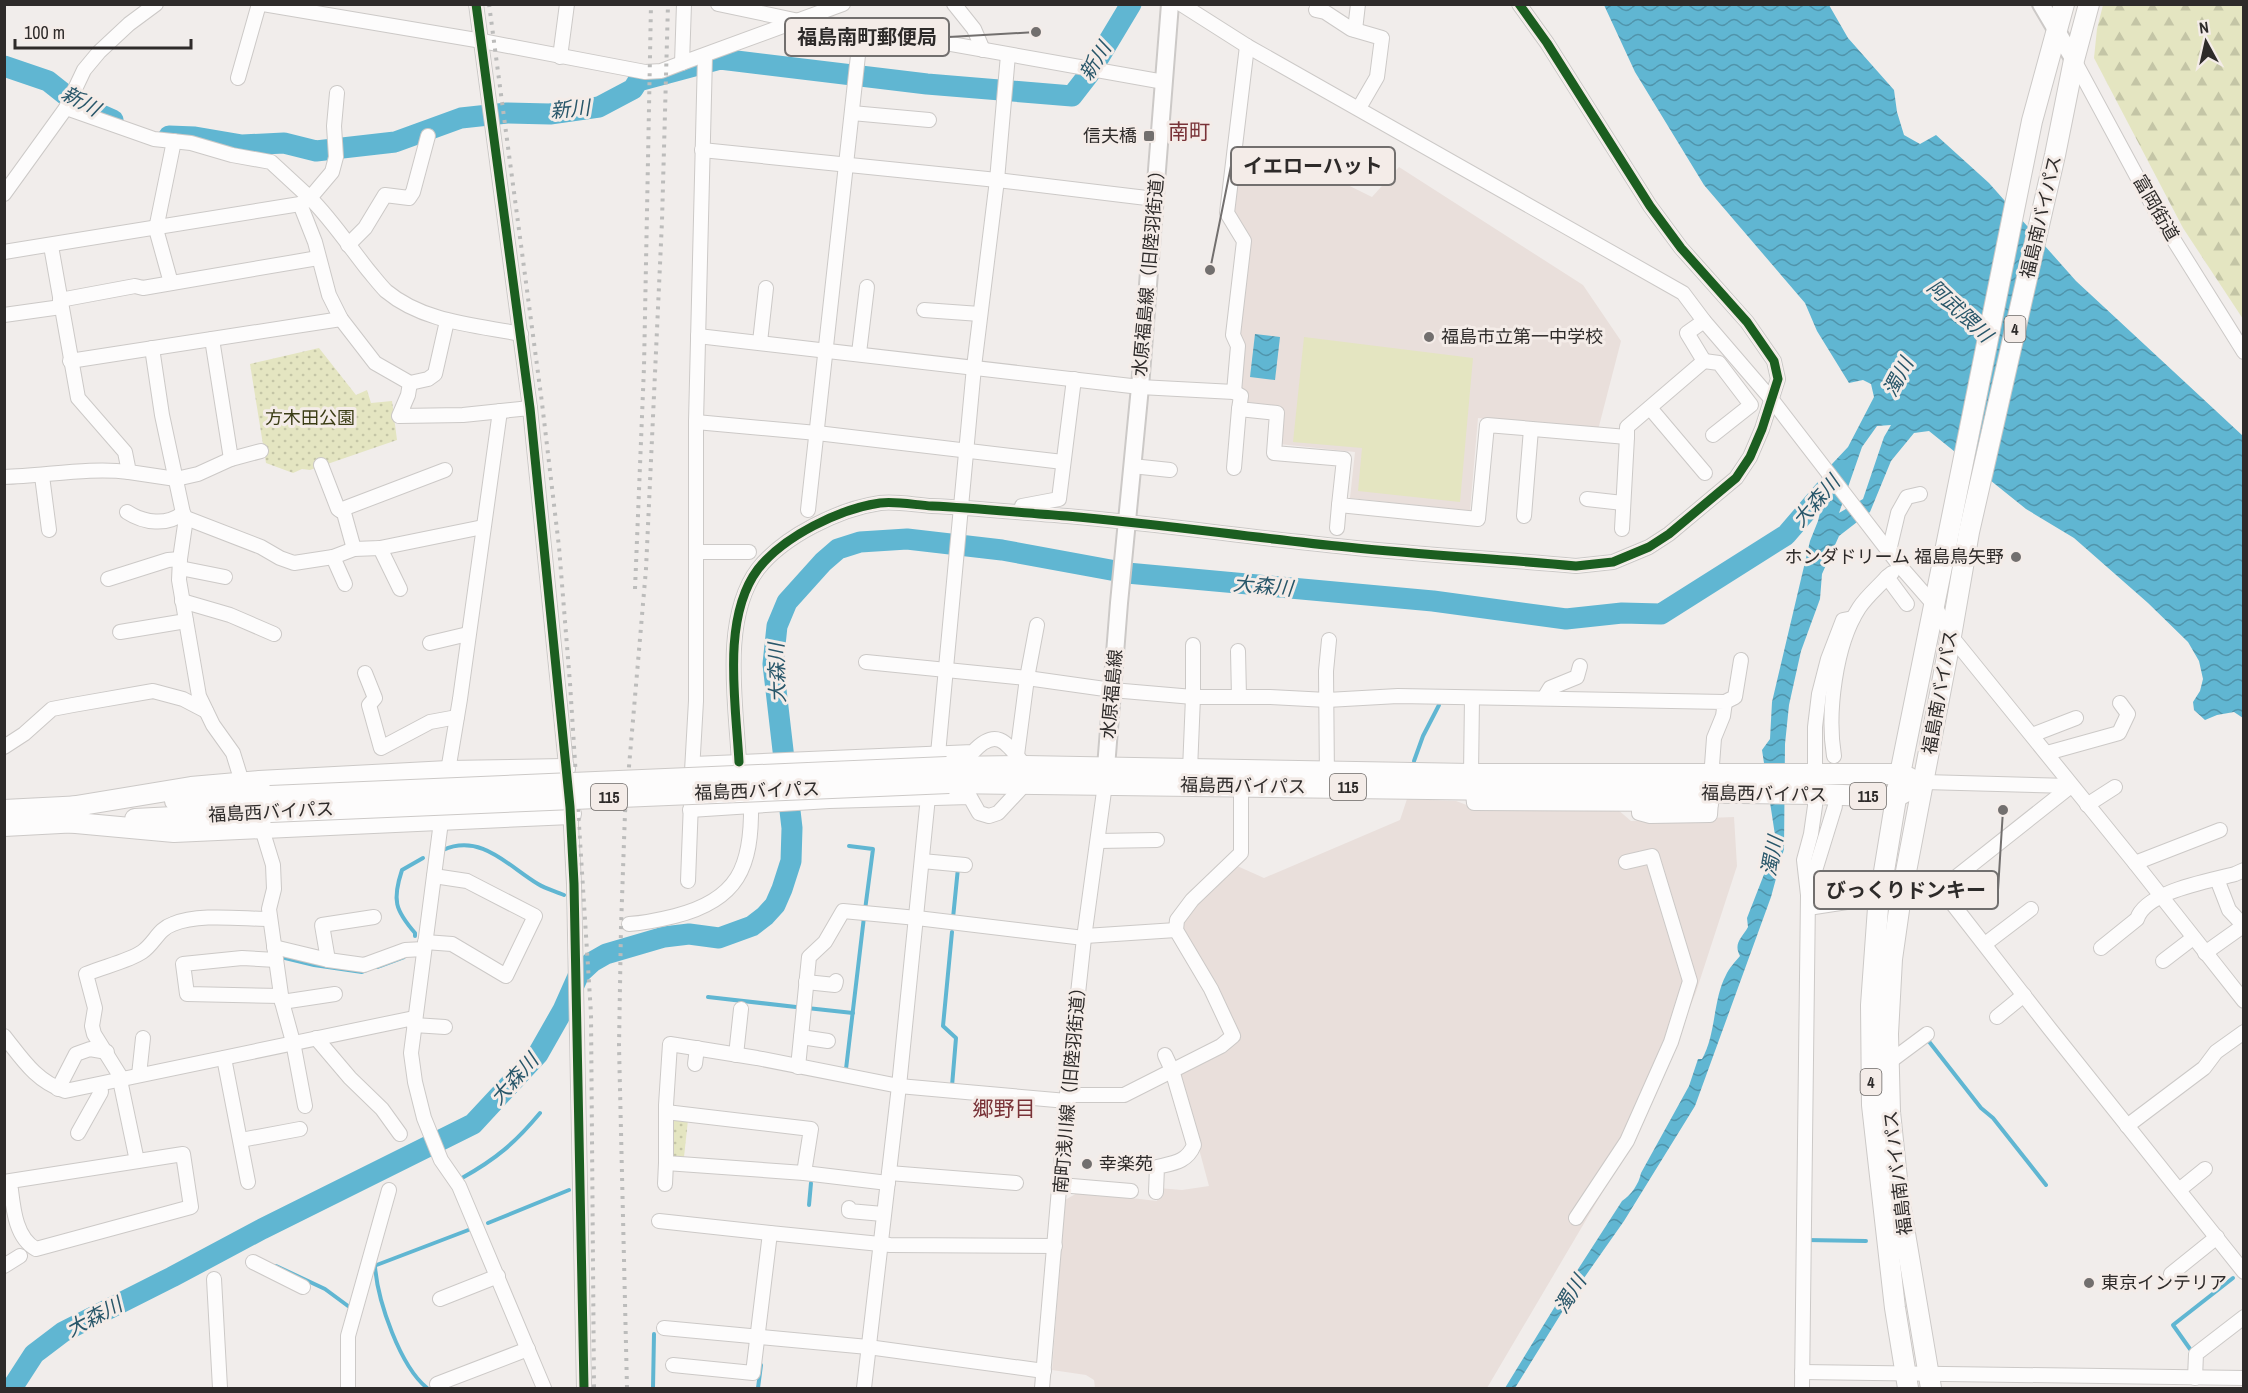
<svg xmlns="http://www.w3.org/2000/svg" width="2248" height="1393" font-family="'Archivo Narrow','Noto Sans JP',sans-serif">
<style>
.built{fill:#e9dfdb}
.grass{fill:url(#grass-dots)}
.forest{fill:url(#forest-firs)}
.pitch{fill:#e4e5c1}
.water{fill:url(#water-waves);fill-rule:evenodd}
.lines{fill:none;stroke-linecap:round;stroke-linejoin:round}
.stream{stroke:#60b6d2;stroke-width:4}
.river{stroke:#60b6d2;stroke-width:21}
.minor-casing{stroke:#ccc9c7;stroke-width:16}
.major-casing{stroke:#ccc9c7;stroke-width:20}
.highway-casing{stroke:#ccc9c7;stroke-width:22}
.minor{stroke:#fdfcfc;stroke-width:14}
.major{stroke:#fdfcfc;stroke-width:16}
.highway{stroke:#fdfcfc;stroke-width:20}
.rail{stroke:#bcbcbb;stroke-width:4;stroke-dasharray:3 6;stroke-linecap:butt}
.highway-bridge-casing{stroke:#ccc9c7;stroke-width:22;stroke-linecap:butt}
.highway-bridge{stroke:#fdfcfc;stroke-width:20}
.cycleway-casing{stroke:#f4ece8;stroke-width:13}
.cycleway{stroke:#1b5e20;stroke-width:9}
.poi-dot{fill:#726f6e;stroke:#f4ece8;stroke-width:2}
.labels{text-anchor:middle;stroke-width:6;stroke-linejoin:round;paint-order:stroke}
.shield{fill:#f4ece8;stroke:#696563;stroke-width:1.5}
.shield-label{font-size:16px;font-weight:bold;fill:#2e2b2a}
.poi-label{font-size:18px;fill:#2e2b2a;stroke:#f4ece8;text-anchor:start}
.street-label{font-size:18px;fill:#2e2b2a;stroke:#f4ece8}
.park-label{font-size:18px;fill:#3b3d15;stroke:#f4ece8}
.water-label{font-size:20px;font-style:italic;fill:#285669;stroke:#f4ece8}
.quarter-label{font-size:21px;fill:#793237;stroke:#f4ece8}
.leader{fill:none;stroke:#726f6e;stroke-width:2}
.callout-dot{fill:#726f6e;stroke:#f4ece8;stroke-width:2}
.callout{fill:#f4ece8;stroke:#726f6e;stroke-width:2}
.callout-label{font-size:20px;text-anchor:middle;font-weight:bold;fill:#2e2b2a}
</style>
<defs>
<pattern id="grass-dots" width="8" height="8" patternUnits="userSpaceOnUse" patternTransform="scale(1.5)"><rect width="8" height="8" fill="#e4e5c1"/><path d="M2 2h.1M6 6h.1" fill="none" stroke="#c4c5a6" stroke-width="1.8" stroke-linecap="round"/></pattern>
<pattern id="forest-firs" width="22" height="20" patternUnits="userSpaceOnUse" patternTransform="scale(1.5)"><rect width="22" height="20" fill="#e4e5c1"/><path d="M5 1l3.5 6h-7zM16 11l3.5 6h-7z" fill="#c4c5a6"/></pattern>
<pattern id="water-waves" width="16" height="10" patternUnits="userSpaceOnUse" patternTransform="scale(1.5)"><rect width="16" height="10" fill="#60b6d2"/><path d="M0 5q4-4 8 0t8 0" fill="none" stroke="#5094ab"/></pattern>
</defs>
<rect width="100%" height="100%" fill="#f1edeb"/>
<g class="built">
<path d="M1240,156l63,7 69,34 27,-30 184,118 38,56 -23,89 -120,-12 -8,93 -120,-13 5,-46 -76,-8 3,-36 -35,-4 -3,-14 -5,-7v-50l10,-96 -17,-23z"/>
<path d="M1407,799l49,2 24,9 137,-1 14,12 103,-4 3,49 -41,126 -54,133 -155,263h-392l-1,-8 -8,-5 -34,-5 13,-170 14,-8 78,9 1,-13 24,2 27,-4 -30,-111 57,-34 -57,-114 14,-23 42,-39 29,13 136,-58z"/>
</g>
<g class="grass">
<path d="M319,348l37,47 11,-5 4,13 21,-2 5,39 -87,30 -8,-1 -9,4 -27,-10 -16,-99z"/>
<path d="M675,1119l13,1 -4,37 -11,-1 -4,-6v-26z"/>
</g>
<path class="forest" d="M2103,5h140v314l-60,-91 -89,-170 3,-29z"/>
<path class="pitch" d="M1304,337l169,21 -13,144 -102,-11 4,-43 -69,-6z"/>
<g class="water">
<path d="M1604,5h225l19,33 46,52 3,22 7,23 16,9 16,-9 53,48 87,98 167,155v282l-9,-6 -17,3 -12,5 -11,-10 -1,-8 7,-11 3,-12 -4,-18 -11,-19 -40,-39 -74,-65 -48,-29 -97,-78 -15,2 -23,28 -21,51 -31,24 -17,38 -2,25 -19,52 -12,54 -4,39 -1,105 -13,48 -76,209 -71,115 -47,67 -62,100h-10l68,-111 49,-76c9,-6 17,-17 19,-28l48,-87 9,-27h4c14,-24 11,-60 24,-84 3,-7 9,-13 14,-19 -7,-13 2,-18 8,-29l-1,-9 23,-59 5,-24 -13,-85 8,-11 2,-37 38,-161 8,-20 14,-57 16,-17 26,-50 -3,-13 -8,-4 -14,3 -32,-52 -12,-28 -101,-118 -69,-113zM1891,425l-7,12 -21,62 -24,14 23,-66 15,-21z"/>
<path d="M1255,334l25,3 -5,43 -25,-3z"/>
</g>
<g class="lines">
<g class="stream">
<path d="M1414,761l9,-25 16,-31"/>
<path d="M849,846l24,3 -8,61"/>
<path d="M443,850c38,-17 65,16 95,34 8,5 17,7 26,11"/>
<path d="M953,918l5,-50"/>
<path d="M415,936v-3c-20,-23 -23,-33 -13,-63l21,-12"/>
<path d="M281,957l33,8 48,7 5,-2"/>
<path d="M377,967l27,-10"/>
<path d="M708,997l88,10"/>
<path d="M807,1008l46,5"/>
<path d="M1927,1039l54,69 12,10 53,67"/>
<path d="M846,1069l18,-152"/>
<path d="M952,1086l4,-48 -13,-12 9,-94"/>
<path d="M462,1178c34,-19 53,-35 78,-65"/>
<path d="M809,1205l2,-22"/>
<path d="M488,1223l81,-33"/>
<path d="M1806,1240l60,1"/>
<path d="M276,1266l49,23 23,17"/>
<path d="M375,1267c3,35 25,99 52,121"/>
<path d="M373,1270l1,-4 97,-37"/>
<path d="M2190,1349l-17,-24 60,-47"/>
<path d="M653,1388l1,-54"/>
<path d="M758,1388l3,-23"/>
</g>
<g class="river">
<path d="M4,66l44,15 29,23 36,16"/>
<path d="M169,136l26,1 47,8 42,-2 32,8 79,-9 66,-24 46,-5 43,1 49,-7 34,-18 5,-8 82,-22 207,25 145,12 17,-22 42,-70"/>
<path d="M12,1388l22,-34 29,-22 109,-55 90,-48 211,-105 65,-70 25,-44 16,-36 13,-12 14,-8 58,-17 25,-3 30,4 33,-12 13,-10 10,-11 7,-16 9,-28 1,-33 -19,-164 4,-38 10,-24 36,-40 15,-13 22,-7 47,-3 95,11 125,23 306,28 133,18 56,-6 39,1 125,-79 56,-65"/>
</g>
<g class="minor-casing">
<g id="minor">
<path d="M263,4l219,37 163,31 16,-1 21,-8"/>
<path d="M476,4l54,404 37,367"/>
<path d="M684,4l-2,59 161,-59"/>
<path d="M718,4l81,17 62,7 303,54"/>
<path d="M954,4l20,25 9,21"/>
<path d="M1181,4l66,42 436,247 21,28 68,79 128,166 35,40 16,30 184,227 109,138"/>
<path d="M1316,10l9,2 26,17 31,9 -5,39 -18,31"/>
<path d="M1355,30l3,-26"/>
<path d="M560,57l7,-53"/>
<path d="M2074,60l81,150 89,142"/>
<path d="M238,78l21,-74"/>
<path d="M66,108l88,31 37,4 41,12 39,7 39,36 22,-26 4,-15 -2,-31 3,-33"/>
<path d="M852,113l77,7"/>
<path d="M702,150l295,30 158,19"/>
<path d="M4,194l62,-86 18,-38 15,-18 30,-28 27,-20"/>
<path d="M300,204l15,38 14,53 12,24 34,44 35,20 18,-4 7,-5 12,-53"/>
<path d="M348,245l17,-17 20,-33 24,3 4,-6 15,-56"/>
<path d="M51,246l27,152 47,54 4,20 47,7 22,-5 33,-15 30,-8"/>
<path d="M4,252l296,-48 10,-6c22,22 39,48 58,72 6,7 12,15 18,21 37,31 89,34 135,43"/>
<path d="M171,283l-15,-54 18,-88"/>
<path d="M60,300l75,-14 8,2 175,-30"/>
<path d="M924,310l56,4"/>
<path d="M4,315l57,-8"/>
<path d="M698,336l442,51 94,5 4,-46 -5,-11 11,-94 -17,-28 20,-167"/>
<path d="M212,339l19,120"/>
<path d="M760,342l6,-54"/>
<path d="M152,348l10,67 21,98 3,5 75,29 19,11 14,5 39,-6 21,-8 26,-1 103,-21"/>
<path d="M859,353l8,-66"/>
<path d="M70,361l271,-42"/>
<path d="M1704,361l15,2 32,42 -38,30"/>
<path d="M410,383l-2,12 -9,21 64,-1 67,-7"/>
<path d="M1234,392l7,4 -2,13 38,4 -3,40 70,6 -5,46 139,14 9,-94 140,12v-10l77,-66 -17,-28 17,-12"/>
<path d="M1650,408l55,65"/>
<path d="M696,422l121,11 246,29"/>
<path d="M321,465l17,44 6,4 10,36"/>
<path d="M1132,466l38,4"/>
<path d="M1234,468l5,-59"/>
<path d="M42,476l7,54"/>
<path d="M4,477c41,-1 85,-10 125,-5"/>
<path d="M1587,499l36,4"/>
<path d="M340,510l105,-40"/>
<path d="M808,510l53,-482"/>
<path d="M127,512c17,11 40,14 56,1"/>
<path d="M1021,512l1,-6 37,-7 15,-120"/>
<path d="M1524,516l7,-87"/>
<path d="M186,518l-6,41 -1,21 20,116 14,29 20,28 9,29"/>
<path d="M1337,528l2,-23"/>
<path d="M1622,529l5,-92"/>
<path d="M380,548l20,41"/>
<path d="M1889,551l9,-38 9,-16 13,-3"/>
<path d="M696,552h53"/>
<path d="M333,557l12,27"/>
<path d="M180,568l45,9"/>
<path d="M1892,573l-5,4 20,27"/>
<path d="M108,579l60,-19 12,-1"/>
<path d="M182,601l48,14 44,19"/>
<path d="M120,632l66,-11"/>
<path d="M430,643l38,-9"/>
<path d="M1238,651l1,46"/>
<path d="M866,662l161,16 85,12 81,7h77l57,3 71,-4 327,6 -2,14 -9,22 -2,27"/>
<path d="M365,673l10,25 -6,7 12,43 49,-26 27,-5"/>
<path d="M1472,698l-1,76 3,29 237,1"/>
<path d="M1544,698l6,-10 27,-11 3,-11"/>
<path d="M1725,702l10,-5 6,-37"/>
<path d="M2032,735l44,-17"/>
<path d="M4,747l20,-13 28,-25 21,-4 80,-14 30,8 23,12"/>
<path d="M2047,753l72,-20 9,-19 -8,-11"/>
<path d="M938,754l36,-387 23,-187 11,-125"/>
<path d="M1017,755l10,-77 10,-53"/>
<path d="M1834,756c-7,-43 1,-111 25,-148 7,-11 19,-21 28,-31"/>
<path d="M739,762c-3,-58 -18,-144 19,-193 26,-33 81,-60 122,-66 16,-2 35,2 52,3 45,2 90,7 135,10 94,8 187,22 280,31 76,8 153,12 229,19l37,-4 36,-15 20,-13 67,-56 14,-21 12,-28 16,-50 -4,-18 -27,-39 -66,-74 -31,-42 -103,-163 -28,-39"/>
<path d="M693,764l280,-12c24,-26 34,-9 52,14"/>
<path d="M1190,770l3,-73v-52"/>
<path d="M692,771l4,-70v-279l9,-366"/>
<path d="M447,777l13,-78 40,-288"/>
<path d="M1327,778l-1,-107 3,-31"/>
<path d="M1924,782l147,4"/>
<path d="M2071,786l-130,103 109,140 194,243"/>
<path d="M1639,802v11l11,3 60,-1 1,-15"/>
<path d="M2087,805l28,-18"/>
<path d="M570,807l4,77 10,504"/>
<path d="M690,810l139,-9 141,-4 9,16 10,3 9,-3 28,-30"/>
<path d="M442,814l-31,239 4,29 9,36 17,42 18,26 85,202"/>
<path d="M262,829l11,36 1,24 -5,20 13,93 11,40 12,64"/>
<path d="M1098,841l59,-1"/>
<path d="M922,861l43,4"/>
<path d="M2135,863l85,-33"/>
<path d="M2217,879l12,31 15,16"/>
<path d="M688,881l3,-79"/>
<path d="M1810,887l25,-81"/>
<path d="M1808,908l71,-11"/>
<path d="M629,924c16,-1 30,-4 46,-8 63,-16 77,-49 76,-111"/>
<path d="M1085,936l91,-6"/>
<path d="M425,942l27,2 54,32 29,-60 -68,-35 -33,-5"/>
<path d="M1985,944l46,-35"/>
<path d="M274,947l54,13 36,5 41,-15 19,-1"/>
<path d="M2101,948l36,-29c9,-28 73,-38 98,-45l9,-4"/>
<path d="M2205,953l38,-27"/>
<path d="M276,960l-34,-2 -59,6 4,30 94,2"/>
<path d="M328,960l-6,-35 52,-8"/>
<path d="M2163,961l30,-23"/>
<path d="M806,982l29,3 1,-4"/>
<path d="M282,1002l53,-8"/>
<path d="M1997,1017l27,-22"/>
<path d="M414,1025l31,2"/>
<path d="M4,1036c19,24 32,45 61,55l349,-73"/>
<path d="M801,1037l27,4"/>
<path d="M316,1038l34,40 32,31 18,25"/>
<path d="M736,1055l5,-46"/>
<path d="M224,1058l24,124"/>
<path d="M1888,1063l39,-29"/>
<path d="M695,1064l2,-16"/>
<path d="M798,1067l11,-110 16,-15 18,-31 74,7 167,20"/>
<path d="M139,1075l4,-37"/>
<path d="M122,1079l-28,-45 -2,-8 3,-18 -9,-34c16,-7 43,-13 56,-22 13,-9 16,-23 31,-28 26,-11 69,-5 97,-5"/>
<path d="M120,1080l17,81"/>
<path d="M58,1089l18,-35 14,-5 17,3"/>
<path d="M1067,1095h57l97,-49 12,-10 -22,-47 -35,-59 1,-10 15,-20 49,-47v-73"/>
<path d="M666,1112l145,17 -7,44"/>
<path d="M2127,1126l77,-58 12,-16 28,-20"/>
<path d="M78,1133l23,-41 -1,-7"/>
<path d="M241,1140l59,-11"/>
<path d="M889,1173l127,10"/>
<path d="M4,1182l179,-28 8,53 -155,42c-22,-12 -23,-45 -26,-67"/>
<path d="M888,1183l-84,-10 -138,-10v-58l4,-61 87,14 142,28 168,15"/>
<path d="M665,1184l1,-21"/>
<path d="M1060,1185l71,6"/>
<path d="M2179,1190l26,-21"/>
<path d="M1156,1192l1,-25c17,-4 30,-5 37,-22l-22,-75 -7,-15"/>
<path d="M849,1208v3l34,3"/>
<path d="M1576,1218l51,-77 44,-99 19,-61 -38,-125 -26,6"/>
<path d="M659,1221l111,12"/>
<path d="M253,1262l50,25"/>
<path d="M4,1266l16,-10"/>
<path d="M2171,1274l46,-37"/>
<path d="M214,1279l6,109"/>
<path d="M440,1299l58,-23"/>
<path d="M664,1328l204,19 176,24"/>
<path d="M673,1365l80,8 17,-140 120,12 165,1"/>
<path d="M1802,1372l442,6"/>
<path d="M2195,1378l1,-24 48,-37"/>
<path d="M437,1384l91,-35"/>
<path d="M348,1388v-52l41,-146"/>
<path d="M864,1388l35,-302 29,-289"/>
<path d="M1042,1388l25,-293 17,-157 21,-154"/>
<path d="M1802,1388l6,-493 -4,-35 7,-26 4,-28v-79l4,-33 9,-35 15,-39 10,-2"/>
</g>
</g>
<g class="major-casing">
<g id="major">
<path d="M2041,4l33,56"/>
<path d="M1105,780l14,-177 21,-216 30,-383"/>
</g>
</g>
<g class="highway-casing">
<g id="highway">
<path d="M947,767l78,-1 446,8h429l10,4"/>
<path d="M949,783l867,11 80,3 11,-6"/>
<path d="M175,801l95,-5"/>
<path d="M70,807l121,-20 68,-6 189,-10 117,-2"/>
<path d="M4,810l79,-4"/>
<path d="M135,819l135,-7"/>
<path d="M65,822l109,10 397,-18"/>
<path d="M4,826l75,-4"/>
<path d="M1908,1388l-13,-80 -23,-203 -1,-100 7,-97 22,-134 132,-653 32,-117"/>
<path d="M1931,1388l-32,-190 -9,-86 -2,-78 4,-75 8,-56 51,-267 18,-104 86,-377 19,-95 15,-56"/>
</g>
</g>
<use href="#minor" class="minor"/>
<use href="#major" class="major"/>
<use href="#highway" class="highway"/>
<g class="rail">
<path d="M489,4l53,399 17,144 11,136 21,331 3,374"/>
<path d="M635,589l9,-222 7,-363"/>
<path d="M627,1388l-8,-342 2,-119 4,-114 21,-244 16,-348 6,-217"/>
</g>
<g class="highway-bridge-casing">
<g id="highway-bridge">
<path d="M270,796l677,-29"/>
<path d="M270,812l679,-29"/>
</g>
</g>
<use href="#highway-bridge" class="highway-bridge"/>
<g class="cycleway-casing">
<g id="cycleway">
<path d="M476,4l54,404 40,399 4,77 10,504"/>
<path d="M739,762c-3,-58 -18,-144 19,-193 26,-33 81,-60 122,-66 16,-2 35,2 52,3 45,2 90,7 135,10 94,8 187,22 280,31 76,8 153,12 229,19l37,-4 36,-15 20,-13 67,-56 14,-21 12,-28 16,-50 -4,-18 -27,-39 -66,-74 -31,-42 -103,-163 -28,-39"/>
</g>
</g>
<use href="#cycleway" class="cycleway"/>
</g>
<g class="poi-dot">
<rect x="1143" y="130" width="12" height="12" rx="3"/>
<circle cx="1429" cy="337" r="6"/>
<circle cx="2016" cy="557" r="6"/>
<circle cx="1087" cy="1164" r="6"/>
<circle cx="2089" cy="1283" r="6"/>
</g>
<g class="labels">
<g class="shield">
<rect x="2004.5" y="316" width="21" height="26" rx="4.5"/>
<rect x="1330" y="774" width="36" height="26" rx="4.5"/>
<rect x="1850" y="783" width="36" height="26" rx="4.5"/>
<rect x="591" y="784" width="36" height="26" rx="4.5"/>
<rect x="1860.5" y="1069" width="21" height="26" rx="4.5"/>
</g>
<g class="shield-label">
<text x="2015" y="335">4</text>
<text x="1348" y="793">115</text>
<text x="1868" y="802">115</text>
<text x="609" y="803">115</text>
<text x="1871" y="1088">4</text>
</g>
<g class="poi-label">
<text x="1137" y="142" text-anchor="end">信夫橋</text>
<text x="1441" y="343">福島市立第一中学校</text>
<text x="2004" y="563" text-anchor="end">ホンダドリーム 福島鳥矢野</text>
<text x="1099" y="1170">幸楽苑</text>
<text x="2101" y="1289">東京インテリア</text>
</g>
<g class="street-label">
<text transform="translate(2156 208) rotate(60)" y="6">富岡街道</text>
<text transform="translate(2041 217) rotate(-77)" y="6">福島南バイパス</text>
<text transform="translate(1149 269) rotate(-85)" y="6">水原福島線（旧陸羽街道）</text>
<text transform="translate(1940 692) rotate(-80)" y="6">福島南バイパス</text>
<text transform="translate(1112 694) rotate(-85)" y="6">水原福島線</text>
<text transform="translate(1243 786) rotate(1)" y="6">福島西バイパス</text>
<text transform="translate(757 791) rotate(-2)" y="6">福島西バイパス</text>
<text transform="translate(1764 794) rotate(1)" y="6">福島西バイパス</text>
<text transform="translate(271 812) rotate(-3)" y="6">福島西バイパス</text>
<text transform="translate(1070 1086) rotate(-85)" y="6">南町浅川線（旧陸羽街道）</text>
<text transform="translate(1898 1173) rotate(-97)" y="6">福島南バイパス</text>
</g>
<g class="park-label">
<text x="310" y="424">方木田公園</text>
</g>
<g class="water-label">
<text transform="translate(1095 61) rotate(-58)" y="7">新川</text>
<text transform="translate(81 101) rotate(29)" y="7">新川</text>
<text transform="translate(570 109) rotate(-5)" y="7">新川</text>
<text transform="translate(1960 311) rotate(43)" y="7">阿武隈川</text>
<text transform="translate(1898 377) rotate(-62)" y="7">濁川</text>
<text transform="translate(1816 501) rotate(-49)" y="7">大森川</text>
<text transform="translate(1263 586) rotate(5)" y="7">大森川</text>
<text transform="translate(777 673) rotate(-92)" y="7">大森川</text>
<text transform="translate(1772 856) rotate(-79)" y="7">濁川</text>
<text transform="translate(514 1079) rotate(-48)" y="7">大森川</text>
<text transform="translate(1570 1294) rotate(-58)" y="7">濁川</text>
<text transform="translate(94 1317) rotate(-28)" y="7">大森川</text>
</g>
<g class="quarter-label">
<text x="1189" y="139">南町</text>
<text x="1004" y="1116">郷野目</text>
</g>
</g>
<path class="leader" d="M1036 32L949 37M1210 270L1231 166M2003 810L1998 890"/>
<g class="callout-dot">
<circle cx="1036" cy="32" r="6"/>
<circle cx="1210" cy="270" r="6"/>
<circle cx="2003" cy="810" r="6"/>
</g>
<g class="callout">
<rect x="785" y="18" width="164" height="38" rx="6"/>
<rect x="1231" y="147" width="164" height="38" rx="6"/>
<rect x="1814" y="871" width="184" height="38" rx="6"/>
</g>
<g class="callout-label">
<text x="867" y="44">福島南町郵便局</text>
<text x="1313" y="173">イエローハット</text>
<text x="1906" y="897">びっくりドンキー</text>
</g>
<rect width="2248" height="1393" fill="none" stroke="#2e2b2a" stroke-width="12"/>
<g transform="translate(2206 42) rotate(352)" stroke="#f4ece8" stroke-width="4.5" paint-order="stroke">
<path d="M0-4.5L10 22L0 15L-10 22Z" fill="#2e2b2a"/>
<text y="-9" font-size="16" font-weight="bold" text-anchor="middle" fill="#2e2b2a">N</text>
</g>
<path d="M15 39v9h176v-9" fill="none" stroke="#2e2b2a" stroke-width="3"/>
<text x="24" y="39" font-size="18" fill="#2e2b2a" stroke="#f4ece8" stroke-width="4.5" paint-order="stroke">100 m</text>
</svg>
